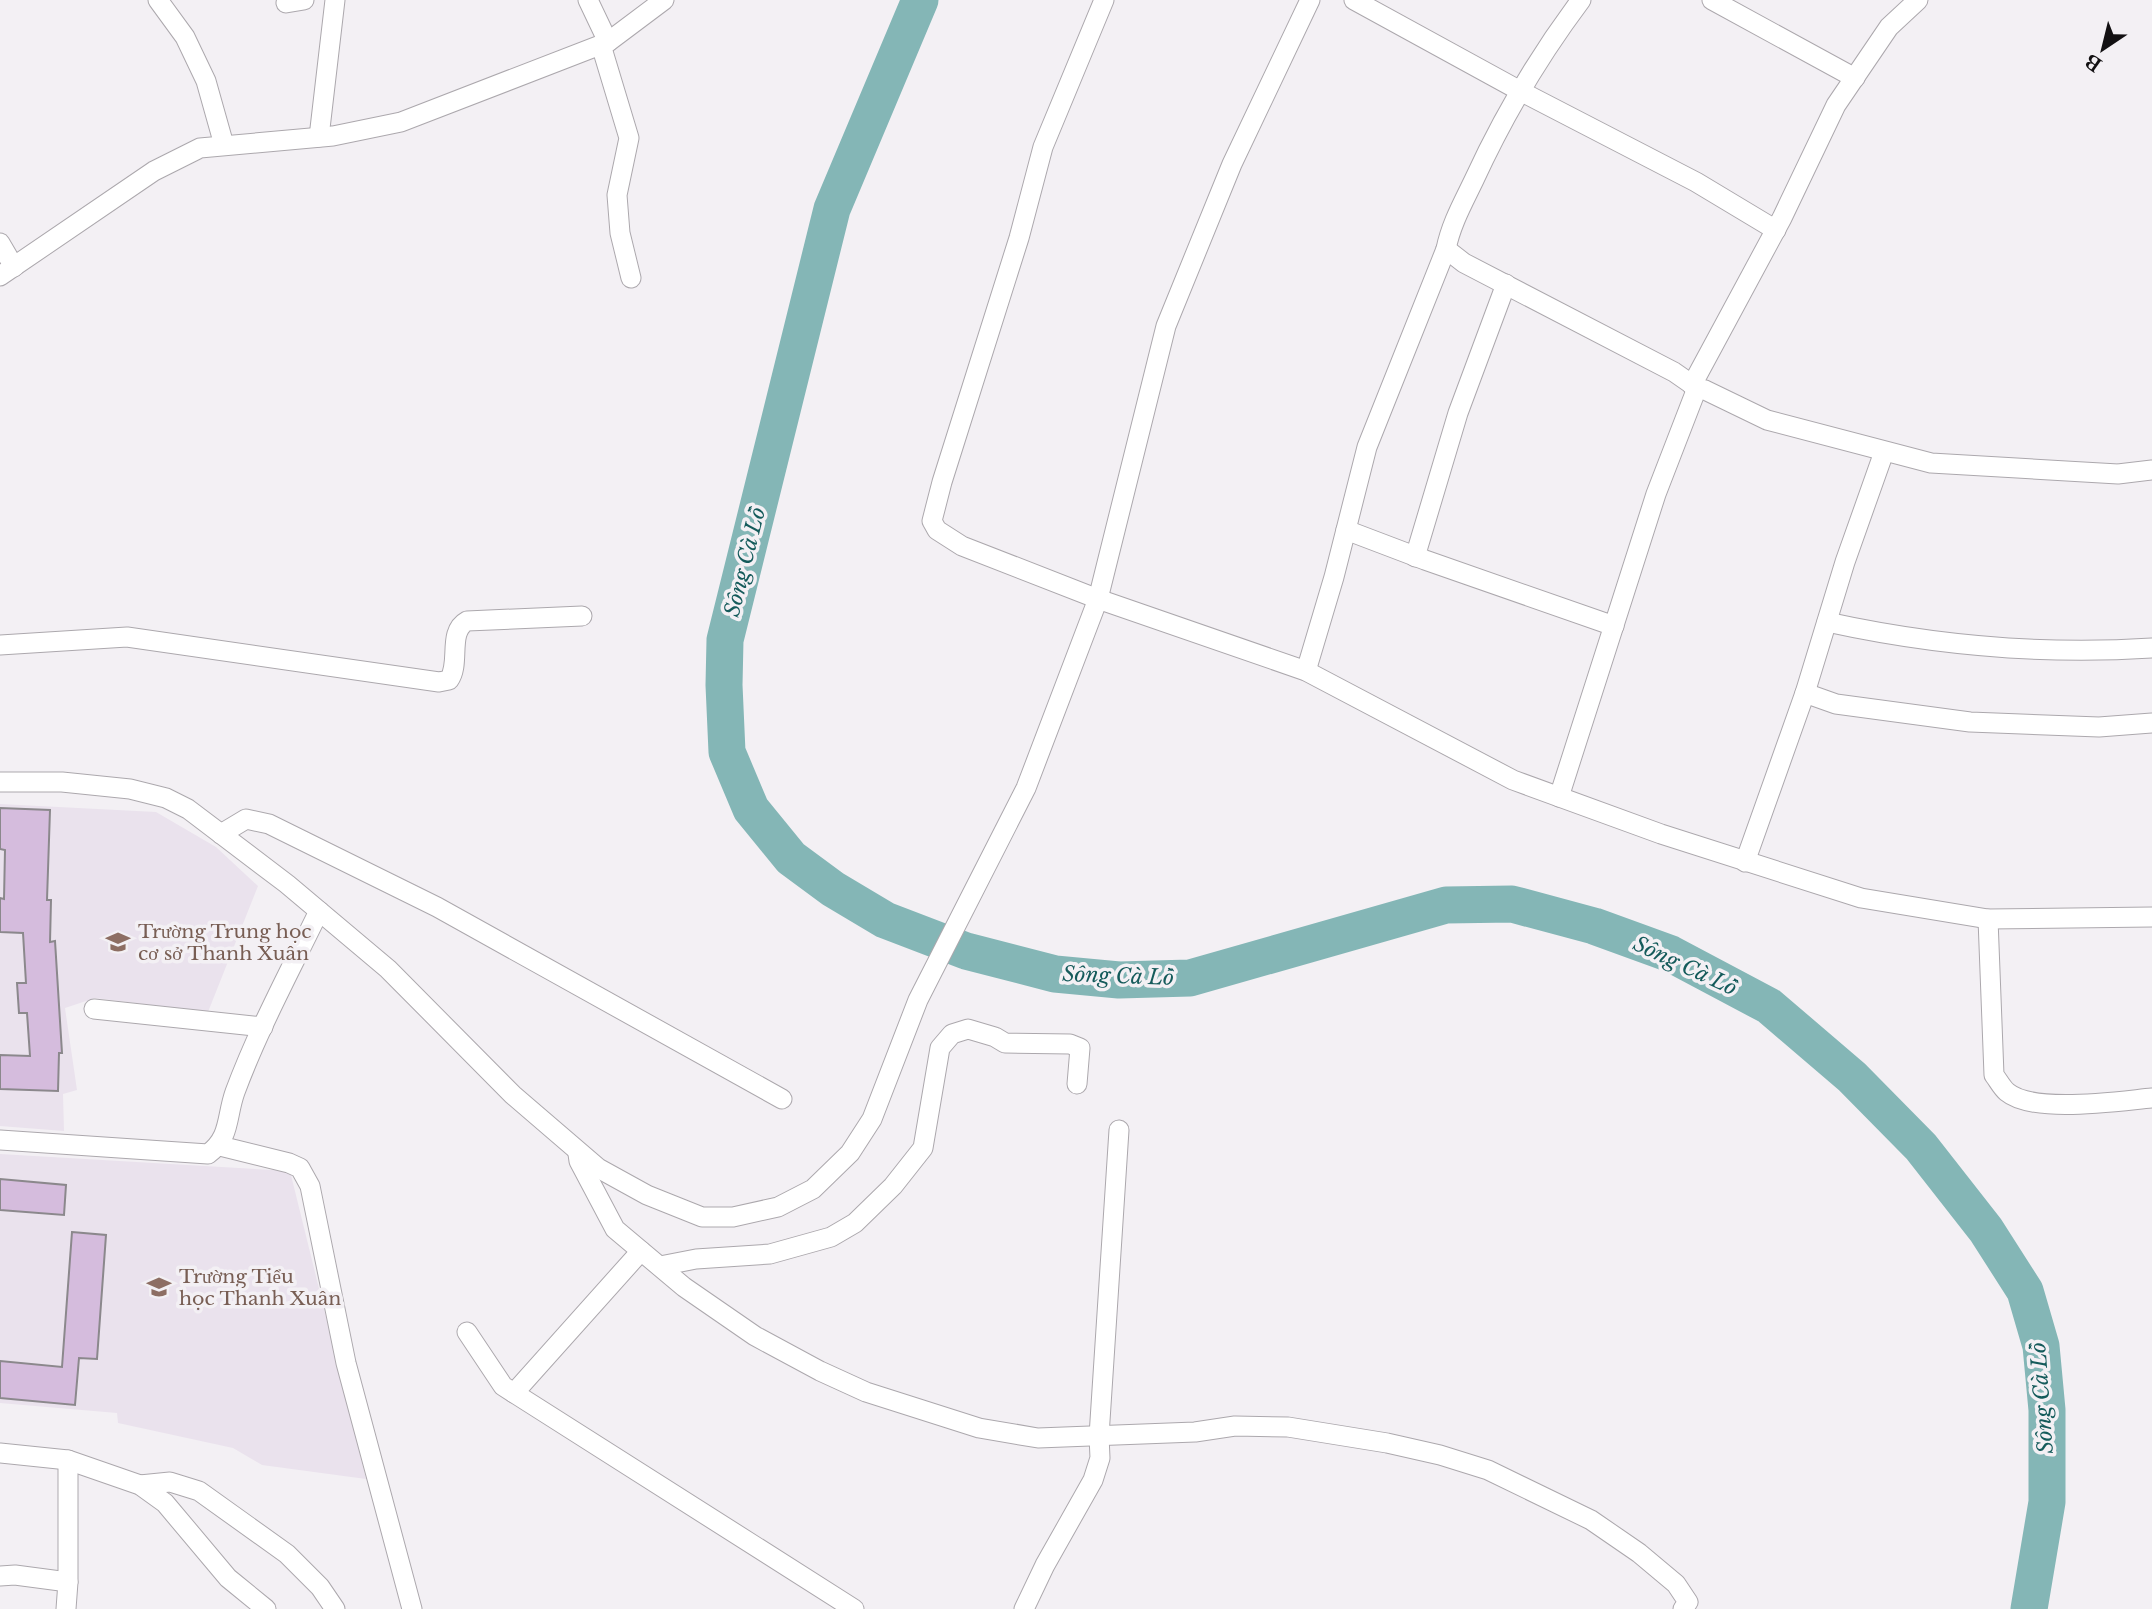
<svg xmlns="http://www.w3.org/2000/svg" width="2152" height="1609" font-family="'Libre Baskerville',serif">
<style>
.built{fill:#eae2ed}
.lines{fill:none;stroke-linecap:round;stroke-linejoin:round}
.river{stroke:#84b6b6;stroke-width:37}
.building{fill:#d5bcdd;stroke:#8b888c;stroke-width:2}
.minor-casing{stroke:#aca8ad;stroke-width:21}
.minor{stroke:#fff;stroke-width:19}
.labels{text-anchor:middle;stroke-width:7;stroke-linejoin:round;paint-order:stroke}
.education-label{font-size:19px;fill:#785e54;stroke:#f3f0f4;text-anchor:start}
.water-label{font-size:21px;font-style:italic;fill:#155b5b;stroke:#f3f0f4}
</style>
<rect width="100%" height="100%" fill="#f3f0f4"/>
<g class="built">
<path d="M0,804l156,8 60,35 42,39 -50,126 -113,-14 -30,10 12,82 -14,4 1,37 -64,-5z"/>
<path d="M0,1154l290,17 76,308 -104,-14 -29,-17 -115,-25 -1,-10 -117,-10z"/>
</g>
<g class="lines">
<path class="river" d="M920,0l-88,209 -107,431 -1,45 3,67 24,57 40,49 42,31 52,31 81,31 89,23 64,6 71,-2 256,-73 66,-1 82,22 77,28 98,52 83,71 69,70 65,83 39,61 16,55 6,64v92l-18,107"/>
</g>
<g class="building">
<path d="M0,808l50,2 -3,90h4l-1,42 5,-1 7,112h-3l-1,38 -58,-2v-34l30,1 -3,-43h-8l-2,-30h9l-3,-50 -23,-1v-34l4,1 1,-49 -5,-1z"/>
<path d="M0,1179l66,6 -2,30 -64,-5z"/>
<path d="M72,1232l34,3 -9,124 -18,-1 -4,47 -75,-7v-37l62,6z"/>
</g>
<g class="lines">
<g class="minor-casing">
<g id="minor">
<path d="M158,0l27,37 21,44 18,64"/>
<path d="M588,0l20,42"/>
<path d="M1104,0l-61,147 -24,91 -77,244 -10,39 5,9 25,16 136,53 208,72 207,109 148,54 200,64 127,21 164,-2"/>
<path d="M1354,0l168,92 174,90 80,48"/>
<path d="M1712,0l143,78"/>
<path d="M286,3l18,-3"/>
<path d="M601,45l28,93 -12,57 3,38 11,45"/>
<path d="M319,137l16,-137"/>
<path d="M0,243l14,24"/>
<path d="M1446,249l18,14 210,109 23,16 8,2 62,30 164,43 187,11 34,-4"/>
<path d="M0,276l154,-105 46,-23 133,-12 68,-14 207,-80 56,-42"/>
<path d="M1692,385l90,-167 54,-113 53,-78 29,-27"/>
<path d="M1346,530l79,30 189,66"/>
<path d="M1415,557l43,-144 48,-129"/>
<path d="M1827,622c105,23 217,33 325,26"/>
<path d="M0,645l127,-8 312,45 10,-2c12,-17 -2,-48 18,-59l115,-5"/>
<path d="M1306,671l28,-94 33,-130 79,-198c5,-25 17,-46 28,-69 29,-63 65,-124 107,-180"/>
<path d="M1805,693l31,11 134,18 129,5 53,-4"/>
<path d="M0,782h62l68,7 36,9 22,11 99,75 101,85 125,126 85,73 49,27 55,22h31l45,-10 35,-18 37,-36 22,-34 46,-119 108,-212 72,-189 68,-273 66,-162 78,-164"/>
<path d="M1559,797l97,-303 41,-106"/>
<path d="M221,834l25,-15 23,5 168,83 345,192"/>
<path d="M1745,862l60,-169 40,-131 39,-110"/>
<path d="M1988,919l6,156c4,5 8,13 13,17 26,22 112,9 145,6"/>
<path d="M94,1009l169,18"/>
<path d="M0,1140l208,14c23,-17 18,-37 27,-62 23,-62 55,-121 84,-181"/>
<path d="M220,1146l69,17 11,5 10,18 36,177 66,246"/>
<path d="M578,1154l1,7 36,68 69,58 71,49 65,35 46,21 113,36 59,10 157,-6 40,-6 53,1 99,16 53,12 48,15 103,50 48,33 37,31 12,18 -5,7"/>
<path d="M660,1266l36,-7 74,-5 61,-17 24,-14 38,-37 30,-38 17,-100 12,-14 16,-5 27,8 10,6 65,1 10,4 -3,36"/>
<path d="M467,1332l36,54 351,223"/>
<path d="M514,1393l127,-142"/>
<path d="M0,1453l68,7 72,25 25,18 63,75 38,31"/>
<path d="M140,1485l30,-3 29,9 88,63 33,33 15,22"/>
<path d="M0,1576l15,-1 53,7"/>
<path d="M66,1609l2,-27v-122"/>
<path d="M1024,1609l21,-44 48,-85 7,-22 -1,-22 20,-306"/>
</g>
</g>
<use href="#minor" class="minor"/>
</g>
<defs>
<g id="school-bare" transform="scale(1.89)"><path d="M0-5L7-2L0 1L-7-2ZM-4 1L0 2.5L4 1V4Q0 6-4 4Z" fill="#8d6e63" stroke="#f3f0f4" stroke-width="2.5" paint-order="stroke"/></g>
</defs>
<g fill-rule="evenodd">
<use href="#school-bare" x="118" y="942"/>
<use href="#school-bare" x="159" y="1287"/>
</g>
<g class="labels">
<g class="education-label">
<text x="138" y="938">Trường Trung học<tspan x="138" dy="22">cơ sở Thanh Xuân</tspan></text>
<text x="179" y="1283">Trường Tiểu<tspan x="179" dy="22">học Thanh Xuân</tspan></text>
</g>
<g class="water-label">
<text transform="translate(745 562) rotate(-76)" y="7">Sông Cà Lồ</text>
<text transform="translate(1685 966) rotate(25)" y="7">Sông Cà Lồ</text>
<text transform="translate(1118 976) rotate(2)" y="7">Sông Cà Lồ</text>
<text transform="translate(2042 1398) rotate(-94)" y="7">Sông Cà Lồ</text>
</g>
</g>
<g transform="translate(2103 49) rotate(215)" stroke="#f3f0f4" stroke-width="5" paint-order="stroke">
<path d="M0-5L12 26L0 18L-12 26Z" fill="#121012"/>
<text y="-10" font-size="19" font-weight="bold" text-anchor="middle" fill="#121012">B</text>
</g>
</svg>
